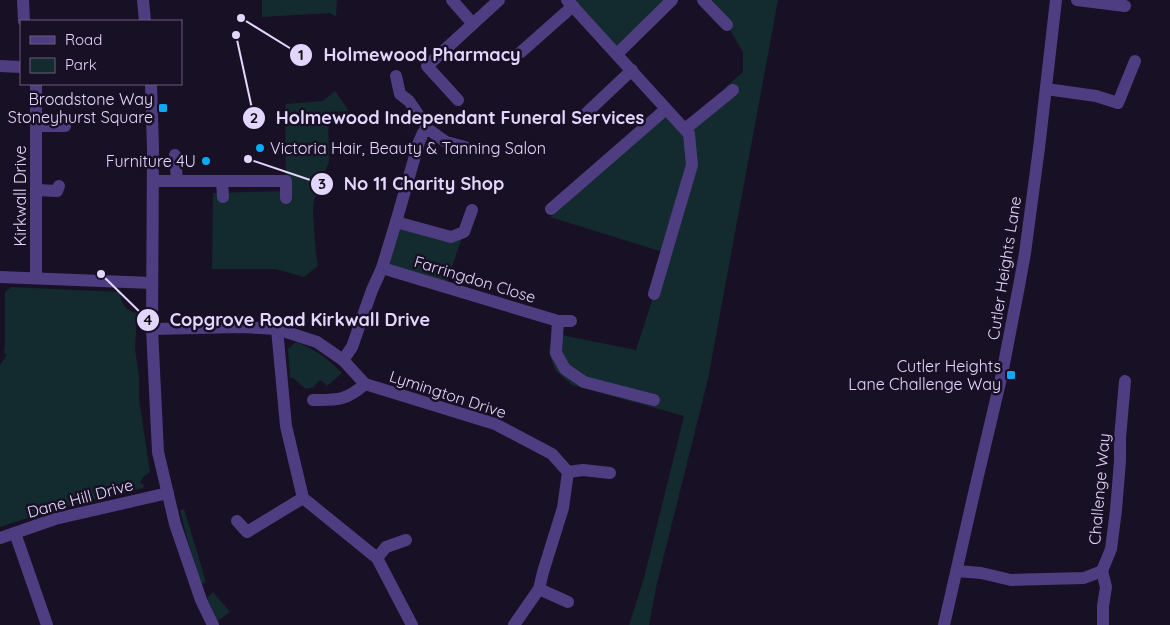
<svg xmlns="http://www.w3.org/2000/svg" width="1170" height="625" font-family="Quicksand,sans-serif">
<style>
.green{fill:#132a2f}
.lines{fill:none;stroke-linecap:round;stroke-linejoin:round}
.minor{stroke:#4f3d82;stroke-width:12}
.poi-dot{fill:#0aaaf5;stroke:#181025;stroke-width:2}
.labels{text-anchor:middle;stroke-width:5;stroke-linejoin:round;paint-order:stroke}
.poi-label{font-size:16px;fill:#e3d6fd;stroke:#181025;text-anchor:end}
.street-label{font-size:16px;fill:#e3d6fd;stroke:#181025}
.leader{fill:none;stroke:#e3d6fd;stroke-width:2}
.callout-dot{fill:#e3d6fd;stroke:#181025;stroke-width:2}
.mark-label{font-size:15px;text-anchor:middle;font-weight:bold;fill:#111}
.callout-label{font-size:18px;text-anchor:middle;font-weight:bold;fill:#e3d6fd;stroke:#181025;stroke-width:5;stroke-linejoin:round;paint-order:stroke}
</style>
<rect width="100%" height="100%" fill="#181025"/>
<g class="green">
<path d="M262,0h75l-1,17 -6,-4 -68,4z"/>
<path d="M567,0h105l-55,54z"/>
<path d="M703,0h75l-70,379 -51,204 -8,42h-20l15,-47 40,-162 -112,-31 -17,-15 -6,-18 3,-19 84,17 18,-56 12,-41 -116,-36 14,-11 102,-97 20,20 42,-44 15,-13v-20l-16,-27z"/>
<path d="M335,91l14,20 -21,1 1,50 -15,38 -1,13 3,41 2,12 -14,11 -29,-8h-63l1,-76 73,-2 -1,-79 1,-8 37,-3z"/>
<path d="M396,222l55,15 13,-5 -19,55 -63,-19z"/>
<path d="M11,287l109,5c0,11 6,19 17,21l-2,36 4,27v23l11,73c-5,3 -8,6 -10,11l4,2 -1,3 -88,21 -55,18v-162l7,-10 -3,-2 1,-13v-48z"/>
<path d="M296,342c18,6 32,17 46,31l-15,13c-6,-7 -8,-7 -13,1l-8,2 -13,-11h-3l-2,-29z"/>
<path d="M184,509l22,73 -5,2 -14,-46 -7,-28z"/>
<path d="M213,592l17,20 -12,9 -11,-23z"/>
</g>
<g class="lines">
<g class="minor">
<path d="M23,0l1,21"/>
<path d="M143,0l2,21"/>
<path d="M452,0l21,24"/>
<path d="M567,0l122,134 3,31 -38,129"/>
<path d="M703,0l24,25"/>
<path d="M1077,0l48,6"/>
<path d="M521,52l52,-46"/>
<path d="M617,54l55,-54"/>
<path d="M0,66l21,1"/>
<path d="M396,76l4,18 9,7 19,28 18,13 19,5"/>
<path d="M151,84l2,65 -1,180 6,123 17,72 26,76 12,25"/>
<path d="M1046,89l50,7 22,7 17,-42"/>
<path d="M458,100l-31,-34 72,-66"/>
<path d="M579,120l53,-50"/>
<path d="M37,126h28"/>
<path d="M685,129l48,-39"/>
<path d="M175,155l2,26"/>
<path d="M153,181h133v17"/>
<path d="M222,181l1,16"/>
<path d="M37,190l20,1 2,-5"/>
<path d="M551,209l115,-100"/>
<path d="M396,222l55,15 13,-5 8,-22"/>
<path d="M382,268l176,53h13"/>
<path d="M0,277l152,6"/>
<path d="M36,278v-194"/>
<path d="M558,321l-2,32 9,16 19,13 70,18"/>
<path d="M152,329l88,-2 37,2 40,13 26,18 22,24 130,40 57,30 16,18 -5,36 -20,64 -4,17 -25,36"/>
<path d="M277,329l9,97 17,72 74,60 35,67"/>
<path d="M343,360l9,-13 20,-57 10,-22 14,-46 23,-80 4,-9 5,-4"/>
<path d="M313,400c24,0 33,1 52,-16"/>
<path d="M568,472l15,-2 27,3"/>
<path d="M237,521l10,11 56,-34"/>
<path d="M15,533l32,92"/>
<path d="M0,538l55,-19 113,-26"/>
<path d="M377,558l9,-11 20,-7"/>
<path d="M957,571l24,2 30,7 73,-2 18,-7 9,-22 5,-39 4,-49v-23l5,-57"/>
<path d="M1102,571l4,16 -3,19v18"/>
<path d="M539,589l29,13"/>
<path d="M944,625l33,-145 25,-106 17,-88 6,-33 14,-105 17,-148"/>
</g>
</g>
<g class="poi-dot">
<rect x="158" y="103" width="10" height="10" rx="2.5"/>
<circle cx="260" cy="148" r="5"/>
<circle cx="206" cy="161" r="5"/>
<rect x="1006" y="370" width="10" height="10" rx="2.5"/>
</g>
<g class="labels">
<g class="poi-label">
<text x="153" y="105">Broadstone Way<tspan x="153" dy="18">Stoneyhurst Square</tspan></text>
<text x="270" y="154" text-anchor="start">Victoria Hair, Beauty &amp; Tanning Salon</text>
<text x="196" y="167">Furniture 4U</text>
<text x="1001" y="372">Cutler Heights<tspan x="1001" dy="18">Lane Challenge Way</tspan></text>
</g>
<g class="street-label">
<text transform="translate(20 196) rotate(-90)" y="6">Kirkwall Drive</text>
<text transform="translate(1004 268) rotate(-81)" y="6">Cutler Heights Lane</text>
<text transform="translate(475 279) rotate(17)" y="6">Farringdon Close</text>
<text transform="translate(448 394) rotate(18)" y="6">Lymington Drive</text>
<text transform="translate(1099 489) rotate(-85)" y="6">Challenge Way</text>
<text transform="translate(80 498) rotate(-15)" y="6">Dane Hill Drive</text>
</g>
</g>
<path class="leader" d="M241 18L301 55M236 35L254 118M248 159L322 184M101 274L148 320"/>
<g class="callout-dot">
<circle cx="241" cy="18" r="5"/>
<circle cx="236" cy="35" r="5"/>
<circle cx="248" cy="159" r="5"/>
<circle cx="101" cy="274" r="5"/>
<circle cx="301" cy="55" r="12"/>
<circle cx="254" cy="118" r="12"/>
<circle cx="322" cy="184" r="12"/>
<circle cx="148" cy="320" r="12"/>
</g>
<g class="mark-label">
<text x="301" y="60">1</text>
<text x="254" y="123">2</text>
<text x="322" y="189">3</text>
<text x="148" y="325">4</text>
</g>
<g class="callout-label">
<text x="422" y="61">Holmewood Pharmacy</text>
<text x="460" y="124">Holmewood Independant Funeral Services</text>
<text x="424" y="190">No 11 Charity Shop</text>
<text x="300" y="326">Copgrove Road Kirkwall Drive</text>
</g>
<rect x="20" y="20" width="162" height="65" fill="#181025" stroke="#695f7b"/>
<rect x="30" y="36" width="25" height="8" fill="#4f3d82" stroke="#695f7b"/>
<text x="65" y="45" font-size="15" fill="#e3d6fd">Road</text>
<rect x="30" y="58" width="25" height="15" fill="#132a2f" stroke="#695f7b"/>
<text x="65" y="70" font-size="15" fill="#e3d6fd">Park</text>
</svg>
